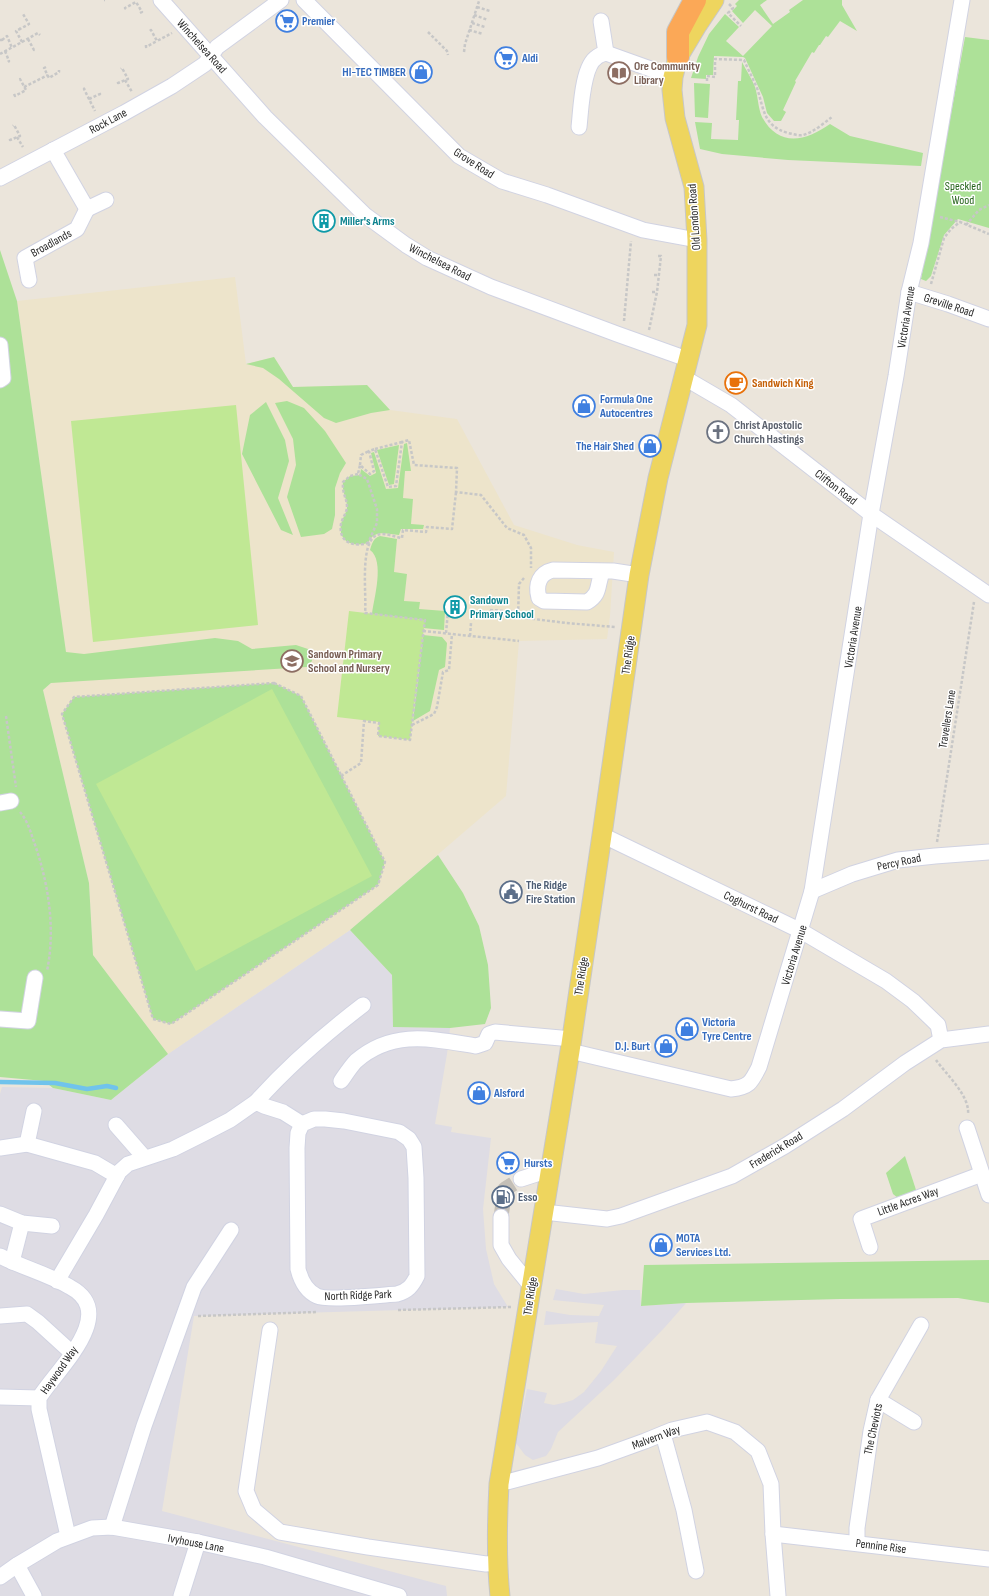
<svg xmlns="http://www.w3.org/2000/svg" width="989" height="1596" font-family="'Sofia Sans Condensed',sans-serif">
<style>
.industrial{fill:#dedce4}
.education{fill:#ede4cb}
.green{fill:#ade198}
.pitch{fill:#c0e894}
.lines{fill:none;stroke-linecap:round;stroke-linejoin:round}
.stream{stroke:#70c3ec;stroke-width:4.5}
.minor-tunnel{stroke:#c4bfb7;stroke-width:15;stroke-dasharray:15 8;stroke-linecap:butt}
.minor-casing{stroke:#d1d3e2;stroke-width:17}
.major-casing{stroke:#c7c7c7;stroke-width:21}
.highway-casing{stroke:#c7c7c7;stroke-width:24}
.path{stroke:#c7c7c7;stroke-width:2.5;stroke-dasharray:3 2;stroke-linecap:butt}
.minor{stroke:#fff;stroke-width:15}
.major{stroke:#eed55e;stroke-width:19}
.highway{stroke:#fba857;stroke-width:22}
.labels{text-anchor:middle;stroke-width:3;stroke-linejoin:round;paint-order:stroke}
.shop-label{font-size:12px;font-weight:bold;fill:#366cbe;stroke:#fff;text-anchor:start}
.street-label{font-size:12px;fill:#292929;stroke:#fff}
.education-label{font-size:12px;font-weight:bold;fill:#785e54;stroke:#fff;text-anchor:start}
.park-label{font-size:12px;fill:#26641b;stroke:#fff}
.culture-label{font-size:12px;font-weight:bold;fill:#0d838f;stroke:#fff;text-anchor:start}
.food-label{font-size:12px;font-weight:bold;fill:#c56008;stroke:#fff;text-anchor:start}
.worship-label{font-size:12px;font-weight:bold;fill:#5b616d;stroke:#fff;text-anchor:start}
.service-label{font-size:12px;font-weight:bold;fill:#4e5e75;stroke:#fff;text-anchor:start}
</style>
<rect width="100%" height="100%" fill="#ebe5db"/>
<g class="industrial">
<path d="M350,930l42,45 1,52 57,1 -3,26 -12,70 17,3 -1,5 40,6 -8,71 3,40 8,35 14,23 -314,9 -32,195 284,75 1,10h-447v-502l2,-7 51,1 58,12 57,-46z"/>
<path d="M556,1289l28,5 39,-4h17l1,16 45,-3 -20,23 -52,54 -56,52 -7,17 -5,7 -13,4 -8,-5 -9,-12 11,-54 20,4 -3,10 10,2 9,-2 10,-3 11,-8 17,-21 16,-25 -22,-3 3,-21 -54,3 2,-14 24,4 29,1 5,-11 -51,-5z"/>
</g>
<path class="education" d="M235,277l11,87 28,-7 19,30 74,-2 23,25 67,9 57,106 63,20 37,7 -4,64 -3,23 -88,2 -13,155 -156,134 -182,124 -75,-99 -4,-72 -46,-193 25,-21 -51,-368z"/>
<g class="green">
<path d="M739,0h28l-7,5 13,19 17,-12 -1,-2 14,-10h39v5l15,26 -17,-10 -12,16 -2,-1 -6,9h-1l-5,8 -2,-1 -17,29 1,1 -13,28 3,2 -5,9h-7l-7,-8 -4,-16 -18,-39 -2,-1 -29,-1 -1,19h-7v4l-15,-1 7,-21 11,-23 16,-20 14,13 -13,14 17,15 29,-30 -17,-16 -12,13 -11,-12 5,-5 -2,-2z"/>
<path d="M965,37l24,3v188l-31,-9 -14,16 -13,41 -5,5 -5,-2z"/>
<path d="M742,62c4,8 10,17 13,25 3,9 3,21 7,30 17,31 44,24 68,7l20,12 73,17 -2,13 -133,-6 -66,-6 -22,-5 -5,-27 17,1 -1,16 27,1 1,-20h-3l2,-39h3z"/>
<path d="M694,83l16,1 -2,34 -13,-1z"/>
<path d="M0,250l17,51 49,351 18,2 131,-16 23,3 14,8 44,-4 15,5 1,11 -5,6 -256,16 -8,7 46,193 4,72 75,99 -57,46 -58,-12 -9,-7 -44,-4z"/>
<path d="M274,357l19,30 74,-2 23,25 -19,3 -35,10 -12,-5 -45,-39 -16,-11 -17,-4z"/>
<path d="M287,401l17,7 21,23 21,32 -6,10 -5,15v27l-3,14 -8,5 -23,3 -14,-40 9,-32 -3,-26 -18,-36z"/>
<path d="M266,402l19,38 4,21 -11,37 15,37 -12,-5 -39,-76 8,-39z"/>
<path d="M407,443l4,28h-6l-2,27 10,1 -2,25 13,1 -1,4h-22l-2,6c-12,-1 -25,-6 -31,8 -14,4 -30,0 -27,-19 1,-5 6,-12 6,-17 0,-9 -5,-13 -4,-25l7,-6 10,-1 1,-6 9,7 6,-3 -5,-20 3,-1 12,37 12,-1 6,-44z"/>
<path d="M399,445l-5,39 -5,1 -12,-35z"/>
<path d="M380,536l17,3 -3,33 13,2 -3,27 16,1 -1,7 26,2 -1,19 -21,-2 1,-8 -52,-6c2,-16 13,-53 -2,-64 2,-6 3,-12 10,-14z"/>
<path d="M423,635l19,2 5,6 -2,24 -6,3 -9,41 -17,10z"/>
<path d="M274,683l27,13 84,166 -7,23 -207,139 -18,-5 -91,-305 12,-17z"/>
<path d="M438,855l25,38 16,33 9,39 3,43 -6,16 -35,4 -57,-1 -1,-52 -42,-45z"/>
<path d="M905,1156l12,37 -19,5 -5,-4 -7,-21z"/>
<path d="M989,1260v43l-31,-5 -118,1 -154,4 -45,3 3,-41z"/>
</g>
<g class="pitch">
<path d="M236,405l22,220 -165,17 -22,-221z"/>
<path d="M349,611l76,9 -15,120 -32,-4 1,-14 -42,-5z"/>
<path d="M272,689l100,187 -176,95 -100,-187z"/>
</g>
<g class="lines">
<path class="stream" d="M0,1082l55,1 32,6 20,-3 9,2"/>
<path class="minor-tunnel" d="M501,1217l4,-28 16,-10"/>
<g class="minor-casing">
<g id="minor">
<path d="M161,0l104,117 100,98 41,30 21,13 64,29 126,47 70,25"/>
<path d="M304,0l155,156 43,25 45,14 96,35 54,10"/>
<path d="M601,21l5,32"/>
<path d="M579,127c2,-17 3,-61 18,-70 2,-2 6,-3 9,-4l67,24"/>
<path d="M53,150l34,59 19,-9"/>
<path d="M0,178l124,-65 48,-27 33,-22 12,-17 64,-47"/>
<path d="M29,280l-4,-22 52,-29 10,-20"/>
<path d="M909,292l39,12 41,15"/>
<path d="M0,345l3,33 -3,2"/>
<path d="M683,377l48,28 140,109 118,81"/>
<path d="M603,571c-7,13 -1,22 -16,31l-43,-1 -5,-3c-4,-14 1,-25 14,-28l60,1 26,4"/>
<path d="M0,803l11,-2"/>
<path d="M602,835l199,96 85,50 27,20 25,24 3,15"/>
<path d="M812,891l40,-17 46,-14 37,-4 54,-4"/>
<path d="M0,1019l28,2 7,-43"/>
<path d="M570,1051l161,38c18,-2 20,-6 28,-22l53,-176 59,-377 25,-138 13,-84 12,-49 41,-243"/>
<path d="M341,1081c5,-7 10,-15 15,-20 37,-32 76,-22 120,-15l9,-3 4,-9 6,-2 77,7"/>
<path d="M256,1102c32,-36 69,-68 107,-97"/>
<path d="M314,1119h11l19,2 55,11 10,7 5,8 2,31 1,98c-5,10 -9,15 -20,18 -15,1 -69,7 -80,2 -11,-5 -16,-15 -19,-27l-1,-121 1,-15 4,-9z"/>
<path d="M116,1125l28,32"/>
<path d="M967,1128l22,67"/>
<path d="M27,1144l7,-33"/>
<path d="M0,1148l27,-4 68,19 22,13"/>
<path d="M521,1179l31,-10"/>
<path d="M544,1212l63,7 14,-3 111,-40 53,-30 58,-37 62,-46 36,-23 48,-6"/>
<path d="M0,1214l22,9 30,3"/>
<path d="M501,1217v28l8,14 22,27"/>
<path d="M870,1247l-9,-28 121,-45"/>
<path d="M0,1256c23,12 48,18 70,31 50,27 -14,83 -31,111v11l29,127"/>
<path d="M12,1262l10,-39"/>
<path d="M57,1281l39,-66 23,-43 9,-8 45,-15 30,-15 27,-14 26,-18 8,4 19,6 19,12"/>
<path d="M0,1316l27,-2 11,8 34,31"/>
<path d="M270,1330l-24,161 8,19 26,22 88,15 118,17 11,-1"/>
<path d="M0,1397l39,1"/>
<path d="M878,1400l36,22"/>
<path d="M663,1434l21,76 12,61"/>
<path d="M499,1484l99,-26 47,-17 27,-11 35,-8 28,10 23,19 13,33 2,50 5,62"/>
<path d="M112,1527l32,-101 50,-139 37,-57"/>
<path d="M773,1534l216,25"/>
<path d="M857,1543v-15l14,-97 7,-31 43,-75"/>
<path d="M17,1565l17,31"/>
<path d="M0,1577l17,-12 40,-24 35,-13 20,-1 86,15 67,15 134,39"/>
<path d="M181,1596l17,-54"/>
</g>
</g>
<g class="major-casing">
<path id="major" d="M500,1596c-4,-38 -3,-74 -1,-112l71,-433 32,-216 37,-260 19,-97 39,-153v-85l-3,-53 -19,-69 -3,-28 1,-13 5,-20 18,-30 18,-27"/>
</g>
<g class="highway-casing">
<path id="highway" d="M678,57v-25l17,-32"/>
</g>
<g class="path">
<path d="M104,0h1"/>
<path d="M729,4l4,4 -5,5 13,13"/>
<path d="M477,7l13,4"/>
<path d="M126,9l-1,-1 11,-6 6,10 -2,1"/>
<path d="M474,15l14,5"/>
<path d="M472,23l13,4"/>
<path d="M19,28l1,1 9,-5 -6,-10 -1,1"/>
<path d="M469,30l14,4"/>
<path d="M150,31l1,-1 6,11 15,-8"/>
<path d="M428,32l19,19 1,4"/>
<path d="M28,39l6,11 2,-1"/>
<path d="M0,40h2l-1,-2"/>
<path d="M2,40l5,-4 5,12"/>
<path d="M22,42l16,-9 2,2"/>
<path d="M146,45v2l11,-6"/>
<path d="M5,51l4,10 -1,1"/>
<path d="M464,52l1,-8 14,-43"/>
<path d="M0,54l22,-12 -6,-11 4,-2"/>
<path d="M46,67l-2,1 5,10 10,-6v-2"/>
<path d="M125,80l7,12"/>
<path d="M707,81v-5l8,1v-18l29,1c4,9 9,19 13,28 7,21 6,38 31,45 5,1 11,3 15,2 11,-3 21,-12 29,-18"/>
<path d="M118,82v1l10,-4 -6,-11 -1,1"/>
<path d="M635,83l5,2 8,-1"/>
<path d="M24,87l24,-12"/>
<path d="M85,88l-1,1 11,22"/>
<path d="M14,94l1,2 11,-6 -6,-11 -2,1"/>
<path d="M89,99l11,-5 -1,-2"/>
<path d="M17,137l6,10"/>
<path d="M10,139v1l10,-4 -6,-11 -1,1"/>
<path d="M940,217l20,5"/>
<path d="M966,225l13,-15 10,-5"/>
<path d="M654,275h5"/>
<path d="M931,284l13,-46 7,-9 9,-7 29,12"/>
<path d="M652,292h5"/>
<path d="M624,321l7,-80"/>
<path d="M649,330l8,-38 4,-36h-5"/>
<path d="M375,449l27,-7"/>
<path d="M360,465l1,-10 8,-4"/>
<path d="M358,474l-8,2 -7,6c-1,12 4,16 4,25 0,5 -5,12 -6,17 -3,19 13,23 27,19"/>
<path d="M369,544l-1,-1 9,-20v-14l-10,-30 -9,-5 2,-9 10,9 4,-3 -5,-20 6,-2 13,38 8,-1 6,-44 7,-2 5,25 43,3 -1,24 25,3 26,33 17,7 7,13v20"/>
<path d="M524,578l-5,6 -1,33 48,6 49,4"/>
<path d="M490,610l28,2"/>
<path d="M423,631l96,10"/>
<path d="M446,633l2,-22"/>
<path d="M470,636l1,-13"/>
<path d="M274,683l27,13 84,166 -7,23 -207,139 -18,-5 -91,-305 12,-17z"/>
<path d="M6,716l10,71"/>
<path d="M412,725l22,-11 3,-7 6,-35 6,-2 3,-36"/>
<path d="M341,776l20,-13 3,-42 15,2 -1,13 32,4 15,-120 -60,-7c2,-16 -6,-71 12,-78 7,-3 18,2 25,3l1,-8 23,2 1,-5 25,2 4,-37"/>
<path d="M20,812c7,8 10,18 13,27 15,41 23,89 14,132"/>
<path d="M937,842l37,-240"/>
<path d="M936,1060c10,14 34,36 32,54"/>
<path d="M398,1310l113,-3"/>
<path d="M198,1316l119,-4"/>
</g>
<use href="#minor" class="minor"/>
<use href="#major" class="major"/>
<use href="#highway" class="highway"/>
</g>
<defs>
<g id="supermarket-ring" transform="scale(1.15)"><circle r="9.5" fill="#fff" stroke="#3f7fe0" stroke-width="1.5"/><path d="M-6-5.5h2.5l.6 2H6L4.5 2H-2.5L-4.4-4H-6ZM-1.5 3.2a1.3 1.3 0 1 0 .1 0ZM3 3.2a1.3 1.3 0 1 0 .1 0Z" fill="#3f7fe0"/></g>
<g id="shop-ring" transform="scale(1.15)"><circle r="9.5" fill="#fff" stroke="#3f7fe0" stroke-width="1.5"/><path d="M-5-2.5h2.3a2.7 3.5 0 0 1 5.4 0H5L5.5 6h-11ZM-1.5-2.5h3a1.5 2.3 0 0 0-3 0Z" fill="#3f7fe0"/></g>
<g id="library-ring" transform="scale(1.15)"><circle r="9.5" fill="#fff" stroke="#8d6e63" stroke-width="1.5"/><path d="M-6-4Q-3-5.5-.7-3.5V5Q-3 3-6 4ZM6-4Q3-5.5 .7-3.5V5Q3 3 6 4Z" fill="#8d6e63"/></g>
<g id="building-ring" transform="scale(1.15)"><circle r="9.5" fill="#fff" stroke="#0f9aa8" stroke-width="1.5"/><path d="M-4-6H4V6H1V3H-1V6H-4ZM-2.5-4.3h1.7v1.8h-1.7ZM.8-4.3h1.7v1.8H.8ZM-2.5-1h1.7V.8h-1.7ZM.8-1h1.7V.8H.8Z" fill="#0f9aa8"/></g>
<g id="cafe-ring" transform="scale(1.15)"><circle r="9.5" fill="#fff" stroke="#e8710a" stroke-width="1.5"/><path d="M-5.5-4.5H6V0H3Q3 3.5 0 3.5H-2.5Q-5.5 3.5-5.5 0ZM3-3.2v2h1.7v-2ZM-6 4.5H4V6H-6Z" fill="#e8710a"/></g>
<g id="church-ring" transform="scale(1.15)"><circle r="9.5" fill="#fff" stroke="#6b7280" stroke-width="1.5"/><path d="M-1.2-6h2.4v3.5h3.3v2.4h-3.3V6h-2.4V-.1h-3.3v-2.4h3.3Z" fill="#6b7280"/></g>
<g id="school-ring" transform="scale(1.15)"><circle r="9.5" fill="#fff" stroke="#8d6e63" stroke-width="1.5"/><path d="M0-5L7-2L0 1L-7-2ZM-4 1L0 2.5L4 1V4Q0 6-4 4Z" fill="#8d6e63"/></g>
<g id="civic-ring" transform="scale(1.15)"><circle r="9.5" fill="#fff" stroke="#5c6f8a" stroke-width="1.5"/><path d="M-.6-6.5H3V-4.5H.6V-3L4-1V1h2V6H-6V1h2V-1L-.6-3ZM-1.2 2.5V6h2.4V2.5Z" fill="#5c6f8a"/></g>
<g id="fuel-ring" transform="scale(1.15)"><circle r="9.5" fill="#fff" stroke="#5c6f8a" stroke-width="1.5"/><path d="M-5.5-6h7V0h2V4h1.3V-2.5L3-4.5l.8-.8L6-3V5H2.5V1h-1V6h-7ZM-4.2-4.7v3.2H.2V-4.7Z" fill="#5c6f8a"/></g>
</defs>
<g fill-rule="evenodd">
<use href="#supermarket-ring" x="287" y="21"/>
<use href="#supermarket-ring" x="506" y="58"/>
<use href="#shop-ring" x="421" y="72"/>
<use href="#library-ring" x="619" y="73"/>
<use href="#building-ring" x="324" y="221"/>
<use href="#cafe-ring" x="736" y="383"/>
<use href="#shop-ring" x="584" y="406"/>
<use href="#church-ring" x="718" y="432"/>
<use href="#shop-ring" x="650" y="446"/>
<use href="#building-ring" x="455" y="607"/>
<use href="#school-ring" x="292" y="661"/>
<use href="#civic-ring" x="511" y="892"/>
<use href="#shop-ring" x="687" y="1029"/>
<use href="#shop-ring" x="666" y="1046"/>
<use href="#shop-ring" x="479" y="1093"/>
<use href="#supermarket-ring" x="508" y="1163"/>
<use href="#fuel-ring" x="503" y="1197"/>
<use href="#shop-ring" x="661" y="1245"/>
</g>
<g class="labels">
<g class="shop-label">
<text x="302" y="25">Premier</text>
<text x="522" y="62">Aldi</text>
<text x="406" y="76" text-anchor="end">HI-TEC TIMBER</text>
<text x="600" y="403">Formula One<tspan x="600" dy="14">Autocentres</tspan></text>
<text x="634" y="450" text-anchor="end">The Hair Shed</text>
<text x="702" y="1026">Victoria<tspan x="702" dy="14">Tyre Centre</tspan></text>
<text x="650" y="1050" text-anchor="end">D.J. Burt</text>
<text x="494" y="1097">Alsford</text>
<text x="524" y="1167">Hursts</text>
<text x="676" y="1242">MOTA<tspan x="676" dy="14">Services Ltd.</tspan></text>
</g>
<g class="street-label">
<text transform="translate(202 46) rotate(48)" y="4">Winchelsea Road</text>
<text transform="translate(108 121) rotate(-28)" y="4">Rock Lane</text>
<text transform="translate(474 163) rotate(33)" y="4">Grove Road</text>
<text transform="translate(694 217) rotate(-94)" y="4">Old London Road</text>
<text transform="translate(51 243) rotate(-29)" y="4">Broadlands</text>
<text transform="translate(440 262) rotate(27)" y="4">Winchelsea Road</text>
<text transform="translate(949 305) rotate(18)" y="4">Greville Road</text>
<text transform="translate(906 317) rotate(-81)" y="4">Victoria Avenue</text>
<text transform="translate(836 487) rotate(38)" y="4">Clifton Road</text>
<text transform="translate(853 637) rotate(-81)" y="4">Victoria Avenue</text>
<text transform="translate(628 655) rotate(-82)" y="4">The Ridge</text>
<text transform="translate(947 719) rotate(-81)" y="4">Travellers Lane</text>
<text transform="translate(899 862) rotate(-12)" y="4">Percy Road</text>
<text transform="translate(751 907) rotate(26)" y="4">Coghurst Road</text>
<text transform="translate(794 955) rotate(-73)" y="4">Victoria Avenue</text>
<text transform="translate(581 976) rotate(-81)" y="4">The Ridge</text>
<text transform="translate(776 1150) rotate(-31)" y="4">Frederick Road</text>
<text transform="translate(908 1201) rotate(-20)" y="4">Little Acres Way</text>
<text transform="translate(358 1295) rotate(-2)" y="4">North Ridge Park</text>
<text transform="translate(530 1296) rotate(-81)" y="4">The Ridge</text>
<text transform="translate(59 1370) rotate(-55)" y="4">Haywood Way</text>
<text transform="translate(873 1429) rotate(-78)" y="4">The Cheviots</text>
<text transform="translate(656 1437) rotate(-20)" y="4">Malvern Way</text>
<text transform="translate(196 1543) rotate(11)" y="4">Ivyhouse Lane</text>
<text transform="translate(881 1546) rotate(7)" y="4">Pennine Rise</text>
</g>
<g class="education-label">
<text x="634" y="70">Ore Community<tspan x="634" dy="14">Library</tspan></text>
<text x="308" y="658">Sandown Primary<tspan x="308" dy="14">School and Nursery</tspan></text>
</g>
<g class="park-label">
<text x="963" y="190">Speckled<tspan x="963" dy="14">Wood</tspan></text>
</g>
<g class="culture-label">
<text x="340" y="225">Miller's Arms</text>
<text x="470" y="604">Sandown<tspan x="470" dy="14">Primary School</tspan></text>
</g>
<g class="food-label">
<text x="752" y="387">Sandwich King</text>
</g>
<g class="worship-label">
<text x="734" y="429">Christ Apostolic<tspan x="734" dy="14">Church Hastings</tspan></text>
</g>
<g class="service-label">
<text x="526" y="889">The Ridge<tspan x="526" dy="14">Fire Station</tspan></text>
<text x="518" y="1201">Esso</text>
</g>
</g>
</svg>
